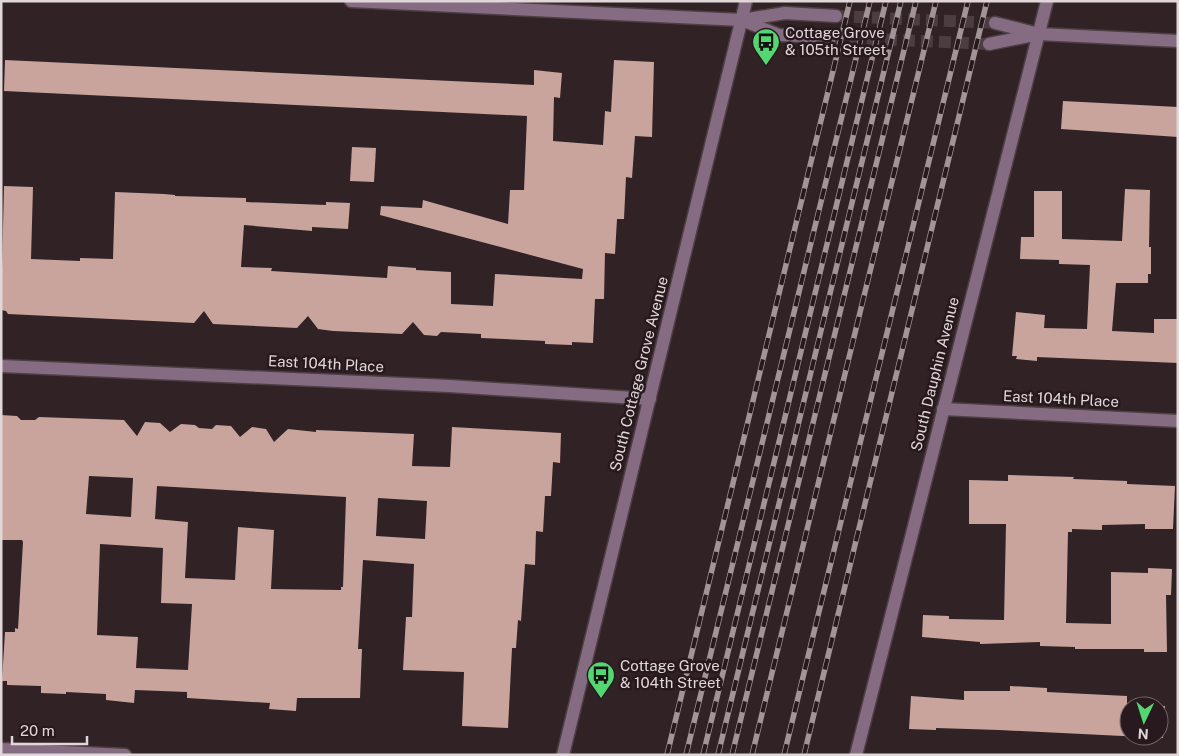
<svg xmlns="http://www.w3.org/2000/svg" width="1179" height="756" font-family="'Public Sans',sans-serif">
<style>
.building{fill:#c8a49d;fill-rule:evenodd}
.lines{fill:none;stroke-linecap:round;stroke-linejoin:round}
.minor-tunnel{stroke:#4b3d41;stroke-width:12;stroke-dasharray:12 6;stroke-linecap:butt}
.minor-casing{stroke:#4d3f43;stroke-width:15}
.minor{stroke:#866c82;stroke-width:12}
.rail-casing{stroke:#a19598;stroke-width:5.5}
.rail{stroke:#27191d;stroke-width:4;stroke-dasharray:11;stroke-linecap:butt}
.labels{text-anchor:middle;stroke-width:5;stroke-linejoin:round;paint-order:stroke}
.poi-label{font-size:15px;fill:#e1d7d9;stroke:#27191d;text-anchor:start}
.street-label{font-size:15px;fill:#e1d7d9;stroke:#27191d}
</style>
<rect width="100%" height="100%" fill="#312226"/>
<g class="building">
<path d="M5,60l529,25v-15l28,3 -2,25 -6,-1 -1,44 50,4 2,-34 6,1 3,-52 40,2 -2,75 -17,-1 -3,42 -6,-1 -2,42h-7l-2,35 -10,-1 -1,46h-9l-2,44 -21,-1v3l-27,-1v-3l-64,-3v-4l-40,-2 -4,4 -13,-1 -11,-13 -11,12 -69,-3 -15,-2 -10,-13 -11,12 -84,-4 -9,-13 -10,12 -186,-9 -2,-3 -5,-1 3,-124 29,1 -2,72 49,2v-3l33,1 2,-67 49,2 11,1v1l71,2v4l80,3v-3l24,1 -2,26 -36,-2v4l-68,-6 -3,42 31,1 -1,3 116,7 1,-12 28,2v2l35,2v32l42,2 2,-32 87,5 1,-10 -203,-54 1,-9 41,2 1,-8 85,24 2,-34h14l3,-74 -523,-25z"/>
<path d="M1063,101l115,6v30l-117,-8z"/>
<path d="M352,147l24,1 -2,34 -24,-1z"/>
<path d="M1125,189l25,1 -1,57h2v27h-3v9h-32l-4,48 42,2v-14h24v44l-141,-6v4l-21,-2 1,-3h-5l4,-44 29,3 -1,13 43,1 3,-64 -31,-1v-4l-39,-1 1,-22h13v-46h28v48l60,2z"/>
<path d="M1,415l16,1 4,4h14l4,-3 85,3 13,16 8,-14 15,1 10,9 11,-8 14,1 4,3 13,1 4,-4 15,1 9,11 12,-10 14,2 8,13 14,-13 28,3v-2l98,4 -2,32 38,1 2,-40 109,6 -1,30 -7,-1 -2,34h-6l-2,36 -7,-1 -1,34 -10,-1 -4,57 -3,-1 -2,28h-4l-4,80 -46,-2 2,-54 -61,-2 3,-53h6l2,-53 -51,-4 -5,89h4l-2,49h-63l-1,13 -27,-2 1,-6 -83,-5v-6l-52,-2 -1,13 -28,-3v-6l-40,-2v2l-25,-1v-7l-34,-1v-4h-5l3,-49h10v-4l3,1 5,-87 -1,-2h-21zM89,476l44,2 -2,39 -45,-3zM157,486l189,11 -3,90h-2v3l-70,-1 3,-59 -36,-3 -3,53 -50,-2 3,-56 -33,-3zM378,498l49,3 -2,38 -49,-3zM100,544l63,4 -2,55 31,1 -4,66 -52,-2 2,-31 -41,-2z"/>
<path d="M1008,475l66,2 -1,2 54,2v3l48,2 -2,43h-28v-5l-43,1v5l-30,-1v3h-4l-2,91 45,1v-52l37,1v-5l24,1 -1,26h-5l1,57h-23v-3h-69v-2l-35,-1v-4l-60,2v-2l-58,-5 1,-22 26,1v3l55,1 2,-96h-37v-44l39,1z"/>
<path d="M1010,686l37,2v4l80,4v8l38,2 -2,32 -164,-8 -63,-2v2l-27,-1 2,-33 53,4v-9h46zM1129,706h30v30h-30z"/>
</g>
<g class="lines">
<g class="minor-tunnel">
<path d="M836,16l159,7"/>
<path d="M831,37l158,7"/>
</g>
<g class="minor-casing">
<g id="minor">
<path d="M351,1l348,17 43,2 43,-7 51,3"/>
<path d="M742,20l37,15 52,2"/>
<path d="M995,23l44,11 139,7"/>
<path d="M989,44l45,-9"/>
<path d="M1,366l448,20 201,13"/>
<path d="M943,409l235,12"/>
<path d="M1,749l124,6"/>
<path d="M563,755l183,-754"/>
<path d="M856,755l191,-754"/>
</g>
</g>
<use href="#minor" class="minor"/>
<g class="rail-casing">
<g id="rail">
<path d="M667,755l183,-754"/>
<path d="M686,755l184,-754"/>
<path d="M703,755l183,-754"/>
<path d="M718,755l183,-754"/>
<path d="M732,755l184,-754"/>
<path d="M752,755l184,-754"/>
<path d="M784,755l184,-754"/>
<path d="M804,755l183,-754"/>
</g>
</g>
<use href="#rail" class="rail"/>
</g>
<defs>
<g id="bus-pin" transform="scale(1.4375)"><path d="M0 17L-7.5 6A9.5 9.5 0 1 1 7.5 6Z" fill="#54d672" stroke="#27191d"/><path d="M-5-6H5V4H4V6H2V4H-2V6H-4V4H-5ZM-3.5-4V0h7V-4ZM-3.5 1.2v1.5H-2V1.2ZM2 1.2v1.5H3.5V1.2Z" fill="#111"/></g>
</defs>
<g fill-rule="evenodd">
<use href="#bus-pin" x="766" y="42"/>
<use href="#bus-pin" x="601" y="675"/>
</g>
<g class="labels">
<g class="poi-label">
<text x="785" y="38">Cottage Grove<tspan x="785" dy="17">&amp; 105th Street</tspan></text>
<text x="620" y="671">Cottage Grove<tspan x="620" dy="17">&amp; 104th Street</tspan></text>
</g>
<g class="street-label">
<text transform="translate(326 364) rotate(3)" y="5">East 104th Place</text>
<text transform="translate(639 374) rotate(-76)" y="5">South Cottage Grove Avenue</text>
<text transform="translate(935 374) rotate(-76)" y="5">South Dauphin Avenue</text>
<text transform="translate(1061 399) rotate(3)" y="5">East 104th Place</text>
</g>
</g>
<rect width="1179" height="756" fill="none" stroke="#e1d7d9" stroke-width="5"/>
<g transform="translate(1144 721) rotate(184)"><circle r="24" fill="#27191d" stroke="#716568"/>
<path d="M0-4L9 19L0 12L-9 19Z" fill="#54d672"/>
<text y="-8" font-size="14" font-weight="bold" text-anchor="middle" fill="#e1d7d9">N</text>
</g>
<path d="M12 736v8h75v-8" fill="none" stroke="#e1d7d9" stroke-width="2.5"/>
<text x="20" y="736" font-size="15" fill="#e1d7d9" stroke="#27191d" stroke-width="4" paint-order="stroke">20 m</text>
</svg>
